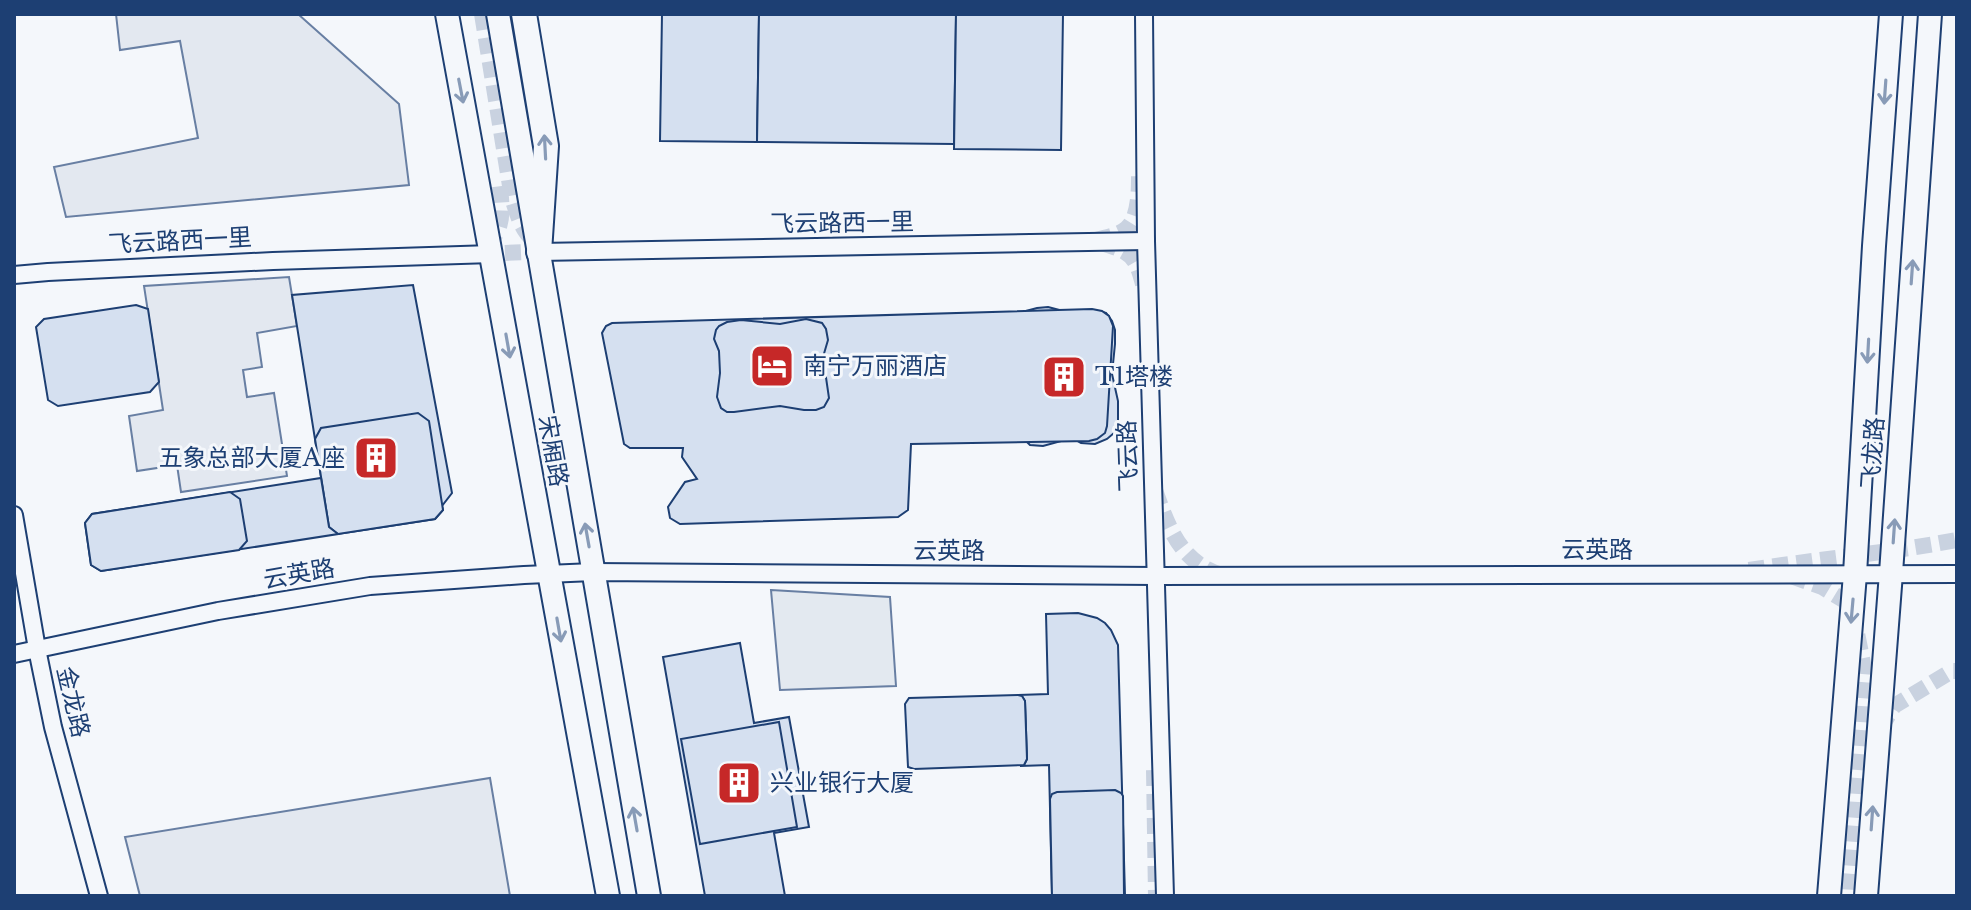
<svg xmlns="http://www.w3.org/2000/svg" width="1971" height="910" font-family="'Libre Baskerville','Noto Sans SC',serif">
<style>
.green{fill:#e3e9f0;stroke:#687fa3;stroke-width:2}
.parking{fill:#e3e8f0;stroke:#687fa3;stroke-width:2}
.building{fill:#d5e0f0;stroke:#1d3f73;stroke-width:2}
.lines{fill:none;stroke-linecap:round;stroke-linejoin:round}
.street-tunnel{stroke:#c9d2e0;stroke-width:16;stroke-dasharray:16 8;stroke-linecap:butt}
.street-casing{stroke:#1d3f73;stroke-width:20}
.secondary-casing{stroke:#1d3f73;stroke-width:26}
.primary-casing{stroke:#1d3f73;stroke-width:28}
.street{stroke:#f4f7fb;stroke-width:16}
.secondary{stroke:#f4f7fb;stroke-width:22}
.primary{stroke:#f4f7fb;stroke-width:24}
.oneway{stroke:#889bb7}
.labels{text-anchor:middle;stroke-width:6;stroke-linejoin:round;paint-order:stroke}
.street-label{font-size:24px;fill:#1d3f73;stroke:#f4f7fb}
.poi-label{font-size:24px;fill:#1d3f73;stroke:#f4f7fb;text-anchor:start}
</style>
<rect width="100%" height="100%" fill="#f4f7fb"/>
<path class="green" d="M771,590l119,7 6,89 -116,4z"/>
<g class="parking">
<path d="M116,14h182l101,90 10,81 -343,32 -12,-50 144,-29 -18,-97 -60,9z"/>
<path d="M289,277l8,49 -40,7 5,34 -19,3 4,27 27,-4 13,83 -106,16 -4,-27 -40,6 -8,-55 34,-6 -19,-124z"/>
<path d="M490,778l20,118h-370l-15,-59z"/>
</g>
<g class="building">
<path d="M662,14h97l-2,128 -97,-1z"/>
<path d="M759,14h197l-2,130 -197,-2z"/>
<path d="M956,14h107l-2,136 -107,-1z"/>
<path d="M413,285l39,208 -10,13 1,4 -8,9 -97,15 -9,-7 -37,-232z"/>
<path d="M136,305l12,4 11,73 -9,10 -92,14 -10,-6 -12,-73 8,-8z"/>
<path d="M1048,307l23,6 23,-3 12,3 6,8 3,9v14l-3,30 6,27v19l-4,13 -7,6 -12,5 -14,-1 -9,-5 -29,8 -13,-1 -8,-8 -5,-8 -2,-15 2,-26 -4,-61 5,-9 8,-7 11,-3z"/>
<path d="M1092,309l10,2 7,5 4,10 -6,100 -2,7 -8,6 -8,2 -178,3 -3,66 -10,7 -218,7 -10,-6 -2,-11 17,-25 12,-3 -15,-22 1,-9h-53l-6,-4 -22,-111 4,-7 6,-3z"/>
<path d="M806,319l16,4 4,6 2,11 -5,17 6,41 -5,9 -8,3h-12l-24,-4 -46,6h-7l-6,-4 -4,-11 3,-24 -1,-22 -5,-12 2,-9 3,-4 8,-4 14,-2 39,4z"/>
<path d="M418,413l11,8 14,89 -8,9 -97,15 -9,-7 -14,-88 6,-11z"/>
<path d="M321,478l8,49 9,7 -237,37 -10,-6 -6,-42 7,-9z"/>
<path d="M230,492l10,7 7,42 -8,9 -138,21 -10,-6 -6,-42 7,-9z"/>
<path d="M1078,613l19,5 8,5 6,7 7,15 7,251h-73l-3,-131 -29,1 4,-1 3,-6 -2,-58 -3,-5 -4,-1 30,-1 -2,-80z"/>
<path d="M740,643l14,80 35,-6 20,110 -35,6 11,63h-80l-42,-239z"/>
<path d="M1018,695l4,1 3,5 2,58 -3,6 -110,4 -6,-2 -3,-63 4,-6z"/>
<path d="M779,722l18,105 -97,17 -19,-105z"/>
<path d="M1115,790l6,3 2,3 1,100h-72l-2,-97 2,-5 5,-2z"/>
</g>
<g class="lines">
<g class="street-tunnel">
<path d="M482,14l30,184c6,18 10,36 27,46"/>
<path d="M1096,240c10,-3 24,-5 31,-12 12,-11 12,-38 12,-52"/>
<path d="M1101,243c32,9 35,14 43,45"/>
<path d="M484,244c2,-1 10,-7 11,-9 10,-14 6,-38 4,-54"/>
<path d="M481,254l65,-3"/>
<path d="M1155,490c14,39 26,74 70,86"/>
<path d="M1749,570c69,-11 139,-17 208,-30"/>
<path d="M1791,576l31,11 23,14 10,22 9,45 -17,228"/>
<path d="M1880,729l14,-23 58,-35h5"/>
<path d="M1154,770l2,126"/>
</g>
<g class="street-casing">
<g id="street">
<path d="M1144,14l2,227 19,655"/>
<path d="M539,252l607,-11"/>
<path d="M14,275l34,-3 225,-11 219,-7"/>
<path d="M14,515l23,134 16,78 46,169"/>
<path d="M14,654l204,-43 152,-25 154,-11 69,-3 563,4 801,-2"/>
</g>
</g>
<g class="secondary-casing">
<g id="secondary">
<path d="M447,14l161,882"/>
<path d="M498,14l151,882"/>
<path d="M1829,896l26,-322 19,-328 17,-232"/>
<path d="M1866,896l25,-323 39,-559"/>
</g>
</g>
<g class="primary-casing">
<path id="primary" d="M524,14l22,132 -7,106"/>
</g>
<use href="#street" class="street"/>
<use href="#secondary" class="secondary"/>
<use href="#primary" class="primary"/>
</g>
<defs><path id="oneway-shaft" d="M-6 0H5M1.5-3L5.5 0L1.5 3" fill="none" stroke-width="1.6" stroke-linecap="round" stroke-linejoin="round" transform="scale(2)"/></defs>
<g class="oneway">
<use href="#oneway-shaft" transform="translate(461 91) rotate(79)"/>
<use href="#oneway-shaft" transform="translate(1885 92) rotate(94)"/>
<use href="#oneway-shaft" transform="translate(545 147) rotate(-93)"/>
<use href="#oneway-shaft" transform="translate(1912 272) rotate(-86)"/>
<use href="#oneway-shaft" transform="translate(508 346) rotate(80)"/>
<use href="#oneway-shaft" transform="translate(1868 351) rotate(93)"/>
<use href="#oneway-shaft" transform="translate(1894 531) rotate(-86)"/>
<use href="#oneway-shaft" transform="translate(587 535) rotate(-100)"/>
<use href="#oneway-shaft" transform="translate(1852 611) rotate(95)"/>
<use href="#oneway-shaft" transform="translate(559 630) rotate(80)"/>
<use href="#oneway-shaft" transform="translate(1872 818) rotate(-86)"/>
<use href="#oneway-shaft" transform="translate(635 819) rotate(-100)"/>
</g>
<defs>
<g id="hotel-square" transform="scale(2.3)"><rect x="-9" y="-9" width="18" height="18" rx="4" fill="#c62828" stroke="#f4f7fb"/><path d="M-6-4.5h1.5V1H6V5H4.5V3h-9V5H-6ZM-4 0a1.8 1.8 0 1 1 3.6 0ZM.5 0V-2.5h3Q6-2.5 6 0Z" fill="#fff"/></g>
<g id="building-square" transform="scale(2.3)"><rect x="-9" y="-9" width="18" height="18" rx="4" fill="#c62828" stroke="#f4f7fb"/><path d="M-4-6H4V6H1V3H-1V6H-4ZM-2.5-4.3h1.7v1.8h-1.7ZM.8-4.3h1.7v1.8H.8ZM-2.5-1h1.7V.8h-1.7ZM.8-1h1.7V.8H.8Z" fill="#fff"/></g>
</defs>
<g fill-rule="evenodd">
<use href="#hotel-square" x="772" y="366"/>
<use href="#building-square" x="1064" y="377"/>
<use href="#building-square" x="376" y="458"/>
<use href="#building-square" x="739" y="783"/>
</g>
<g class="labels">
<g class="street-label">
<text transform="translate(842 223) rotate(-1)" y="8">飞云路西一里</text>
<text transform="translate(180 241) rotate(-3)" y="8">飞云路西一里</text>
<text transform="translate(553 451) rotate(80)" y="8">宋厢路</text>
<text transform="translate(1873 453) rotate(-86)" y="8">飞龙路</text>
<text transform="translate(1128 456) rotate(-92)" y="8">飞云路</text>
<text x="1597" y="558">云英路</text>
<text x="949" y="559">云英路</text>
<text transform="translate(299 574) rotate(-10)" y="8">云英路</text>
<text transform="translate(73 702) rotate(77)" y="8">金龙路</text>
</g>
<g class="poi-label">
<text x="803" y="374">南宁万丽酒店</text>
<text x="1095" y="385">T1塔楼</text>
<text x="345" y="466" text-anchor="end">五象总部大厦A座</text>
<text x="770" y="791">兴业银行大厦</text>
</g>
</g>
<rect width="1971" height="910" fill="none" stroke="#1d3f73" stroke-width="32"/>
</svg>
